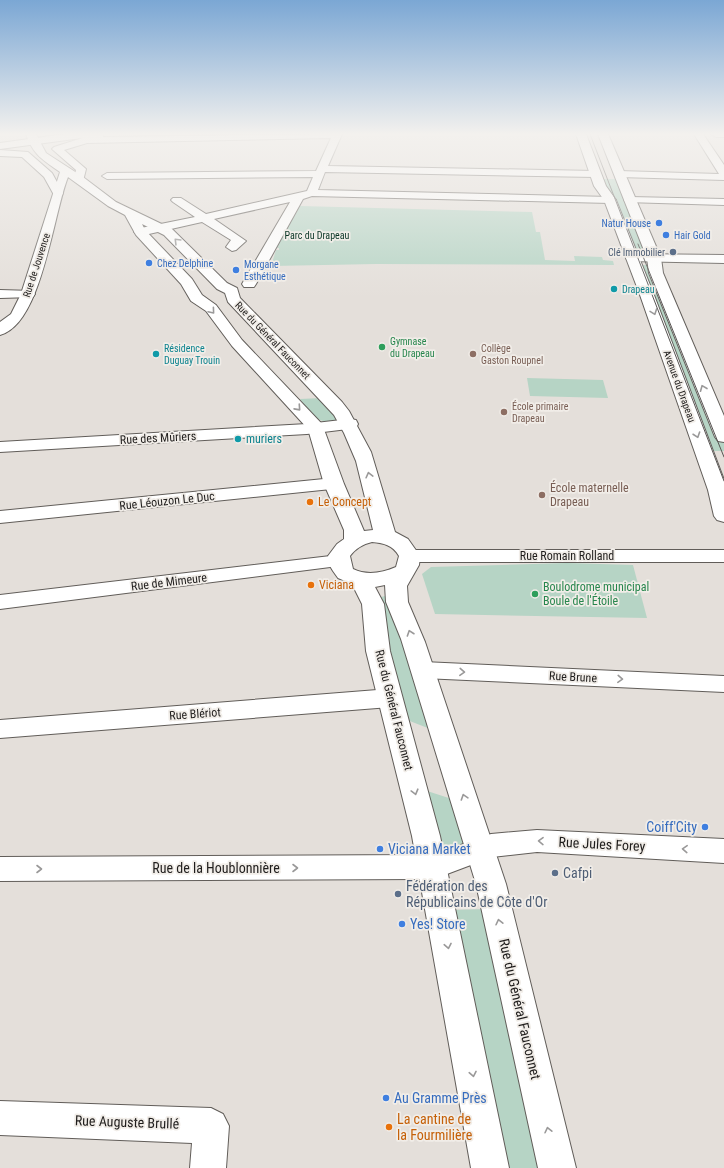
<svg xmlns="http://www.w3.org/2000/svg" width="724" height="1168" font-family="'Roboto Condensed',sans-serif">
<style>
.green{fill:#b6d4c5}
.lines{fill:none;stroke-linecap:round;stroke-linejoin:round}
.street-casing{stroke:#615d59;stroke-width:2}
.secondary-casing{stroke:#615d59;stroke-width:2}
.primary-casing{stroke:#615d59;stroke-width:2}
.street{fill:#fff;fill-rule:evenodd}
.secondary{fill:#fff;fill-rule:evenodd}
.primary{fill:#fff;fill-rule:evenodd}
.tram{stroke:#575452;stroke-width:1}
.oneway{stroke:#9a9999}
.shop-dot{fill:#3f7fe0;stroke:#f1ede8;stroke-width:1.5}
.service-dot{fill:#5c6f8a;stroke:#f1ede8;stroke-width:1.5}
.culture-dot{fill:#0f9aa8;stroke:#f1ede8;stroke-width:1.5}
.leisure-dot{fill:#2e9e5b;stroke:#f1ede8;stroke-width:1.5}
.education-dot{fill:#8d6e63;stroke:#f1ede8;stroke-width:1.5}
.food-dot{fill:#e8710a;stroke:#f1ede8;stroke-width:1.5}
.labels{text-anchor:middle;stroke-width:3.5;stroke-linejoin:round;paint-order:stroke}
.far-shop-label{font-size:10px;fill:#366cbe;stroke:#f1ede8;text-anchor:start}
.far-park-label{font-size:10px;fill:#093525;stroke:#f1ede8}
.far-service-label{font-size:10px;fill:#4e5e75;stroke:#f1ede8;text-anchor:end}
.far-street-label{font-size:10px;fill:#1f1d1c;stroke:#f1ede8}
.far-culture-label{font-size:10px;fill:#0d838f;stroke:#f1ede8;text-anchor:start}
.far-leisure-label{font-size:10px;fill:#27864d;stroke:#f1ede8;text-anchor:start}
.far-education-label{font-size:10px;fill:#785e54;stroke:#f1ede8;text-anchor:start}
.street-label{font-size:12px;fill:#1f1d1c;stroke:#f1ede8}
.culture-label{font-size:12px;fill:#0d838f;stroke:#f1ede8;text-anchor:start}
.education-label{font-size:12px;fill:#785e54;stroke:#f1ede8;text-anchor:start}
.food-label{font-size:12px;fill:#c56008;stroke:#f1ede8;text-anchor:start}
.leisure-label{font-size:12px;fill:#27864d;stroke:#f1ede8;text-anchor:start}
.near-shop-label{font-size:14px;fill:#366cbe;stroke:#f1ede8;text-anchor:start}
.near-street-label{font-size:14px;fill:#1f1d1c;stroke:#f1ede8}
.near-service-label{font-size:14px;fill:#4e5e75;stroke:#f1ede8;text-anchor:start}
.near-food-label{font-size:14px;fill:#c56008;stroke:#f1ede8;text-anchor:start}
</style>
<rect width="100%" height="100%" fill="#e4dfda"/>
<g class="green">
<path d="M602,179h17l29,72 -16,-1z"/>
<path d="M300,206l232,6 4,20h4l5,28 30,1 -1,-5 28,1 1,3 10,1 1,4 -238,-1 -105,2 5,-16h3v-2h-2l3,-8z"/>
<path d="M638,265h13l68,172 5,6v8h-16z"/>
<path d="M527,378l76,2 5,18 -78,-2z"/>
<path d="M322,398l16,20 -2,2c-19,6 -26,-8 -36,-21z"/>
<path d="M567,563l66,2 14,53 -212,-4 -13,-40 9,-7z"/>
<path d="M385,596l11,18 42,118 -36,-14 -21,-99v-22z"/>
<path d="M421,789l37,12 8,42 -11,4 -19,-4z"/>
<path d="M487,909l59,259h-49l-47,-258z"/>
</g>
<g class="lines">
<g class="street-casing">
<g id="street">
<path d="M95,134h8v3l239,-3 -14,32 268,5 5,3 -5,3 -271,-5 -7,18 292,7 6,3 -6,3 -298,-7 -9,3 -47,85 -2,3h-10l-2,-3 48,-82 -76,17 32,22 -10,9 -4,1 -6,-4 5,-7 -29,-18 -62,14 -6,-4 2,-3 59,-12 -22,-15 -2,-2 2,-2h8l25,16 101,-23 6,-14 -206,2 -5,-3 5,-3 209,-2 15,-33 -244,5 -23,7 22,19 -3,12h-8l-1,-2 2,-9 -24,-21 2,-2z"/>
<path d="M694,134h9l21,31v15l-105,-3 -5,-3 5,-3 100,3z"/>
<path d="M0,150l28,2 24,21 11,20 -1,2h-8l-10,-18 -22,-20 -22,-1z"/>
<path d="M630,197l94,2v6l-98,-3 -2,-2 2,-2z"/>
<path d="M632,254l92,1v8l-96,-2 -2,-3z"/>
<path d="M0,290l33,1 2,3 -2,3 -33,1z"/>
<path d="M350,419l6,1 2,4 -2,4 -49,6 -307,18v-10l307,-18z"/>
<path d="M334,478l7,2 2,4 -2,4 -341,35v-12z"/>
<path d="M410,550h314v12h-314l-7,-2 -3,-4 3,-4z"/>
<path d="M339,555l7,2 3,4 -3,4 -346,44v-14z"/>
<path d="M423,662l301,14v16l-301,-14 -8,-2 -4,-6 4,-6z"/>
<path d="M390,689l8,3 4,6 -4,6 -8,3 -390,31v-18z"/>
<path d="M537,830l187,9v24l-187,-11 -45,5 -53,20 -17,2 -422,2v-24l422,-2 17,-2 52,-19z"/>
<path d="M0,1101l211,7 12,6 6,12 -3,42h-36l2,-25 -192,-8z"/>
</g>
</g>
<g class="secondary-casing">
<g id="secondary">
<path d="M26,134h10l10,19 37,24 33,25 56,27 55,54 10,5 3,10 102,104 7,9 22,41 24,80 13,7 12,17 -1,9 -12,21 1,16 17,40 81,242 70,284h-38l-62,-284 -75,-245 -15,-37 -1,-17 -10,2 9,17 6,47 50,185 69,332h-38l-59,-332 -46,-185 -4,-47 -10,-20 -14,-6 -5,-7 -3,-5 -2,-10 9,-12 7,-5v-9l-20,-46 -16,-55 -76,-83 -26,-35 -15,-10 -10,-17 -45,-49 -11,-20 -17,-9 -40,-29c-15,37 -26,147 -68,158v-13l11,-8 10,-20 39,-122c-17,-12 -27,-17 -34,-38zM142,224l22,11 53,54 8,4 3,9 106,113 10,18 12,28 17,69 -9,1 -20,-47 -22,-60 -80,-84 -26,-35 -14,-10 -10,-16 -47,-49zM372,542c11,1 21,3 27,14l-3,11c-14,6 -29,9 -43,2l-3,-13c5,-7 13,-12 22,-14z"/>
<path d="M576,134h10l20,52 10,14 38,95 70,185v42l-7,-2 -3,-4 -6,-26 -68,-195 -36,-95 -10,-14z"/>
<path d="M598,134h10l53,124 2,15 61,143v26l-6,-1 -3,-4 -66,-164 -2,-15z"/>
</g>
</g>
<g class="primary-casing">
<g id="primary">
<path d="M65,134h29l-5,3 -89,12v-6z"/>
<path d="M711,134h13v3h-8z"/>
</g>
</g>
<use href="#street" class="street"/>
<use href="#secondary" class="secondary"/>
<use href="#primary" class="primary"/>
<g class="tram">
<path d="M590,134l134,347"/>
<path d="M638,244l86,213"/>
</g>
</g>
<defs><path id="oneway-chevron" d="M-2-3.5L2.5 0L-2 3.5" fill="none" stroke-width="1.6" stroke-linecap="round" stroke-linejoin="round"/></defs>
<g class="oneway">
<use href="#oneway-chevron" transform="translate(177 241) rotate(-135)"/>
<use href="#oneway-chevron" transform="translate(212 311) rotate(50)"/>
<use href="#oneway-chevron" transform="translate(654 312) rotate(70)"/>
<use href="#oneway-chevron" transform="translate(703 388) rotate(-112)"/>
<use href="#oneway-chevron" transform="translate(298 408) rotate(48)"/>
<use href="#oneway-chevron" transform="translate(697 435) rotate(71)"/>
<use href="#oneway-chevron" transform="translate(369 475) rotate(-104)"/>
<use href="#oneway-chevron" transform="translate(410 633) rotate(-109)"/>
<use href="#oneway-chevron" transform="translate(462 672) rotate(3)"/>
<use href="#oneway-chevron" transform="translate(620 679) rotate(3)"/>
<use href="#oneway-chevron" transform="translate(415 792) rotate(75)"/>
<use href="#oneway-chevron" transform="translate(464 797) rotate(-108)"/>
<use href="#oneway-chevron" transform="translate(541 841) rotate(-179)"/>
<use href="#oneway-chevron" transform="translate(685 849) rotate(-177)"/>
<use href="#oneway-chevron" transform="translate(295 868)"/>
<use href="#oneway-chevron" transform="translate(39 869)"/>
<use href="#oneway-chevron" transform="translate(499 922) rotate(-103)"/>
<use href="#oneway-chevron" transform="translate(448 946) rotate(79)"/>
<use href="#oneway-chevron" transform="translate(473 1074) rotate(79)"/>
<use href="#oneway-chevron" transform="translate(548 1130) rotate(-103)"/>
</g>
<linearGradient id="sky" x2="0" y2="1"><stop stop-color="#7ba7d4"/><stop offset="0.45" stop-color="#f3f1ee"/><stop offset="1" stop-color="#f3f1ee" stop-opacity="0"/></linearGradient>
<rect width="724" height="298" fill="url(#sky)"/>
<g class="shop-dot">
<circle cx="659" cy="223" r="4"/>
<circle cx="666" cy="235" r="4"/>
<circle cx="149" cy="263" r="4"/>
<circle cx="236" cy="270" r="4"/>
<circle cx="705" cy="827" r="4"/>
<circle cx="380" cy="849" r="4"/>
<circle cx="402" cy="924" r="4"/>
<circle cx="386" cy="1098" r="4"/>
</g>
<g class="service-dot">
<circle cx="673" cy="252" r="4"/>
<circle cx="555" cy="873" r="4"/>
<circle cx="398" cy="894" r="4"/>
</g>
<g class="culture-dot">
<circle cx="614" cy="289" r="4"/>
<circle cx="156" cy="354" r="4"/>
<circle cx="238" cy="439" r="4"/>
</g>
<g class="leisure-dot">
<circle cx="382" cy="347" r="4"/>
<circle cx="535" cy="594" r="4"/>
</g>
<g class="education-dot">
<circle cx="473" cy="354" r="4"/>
<circle cx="504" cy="412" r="4"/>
<circle cx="542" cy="495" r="4"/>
</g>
<g class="food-dot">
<circle cx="310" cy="502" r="4"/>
<circle cx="311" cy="585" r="4"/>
<circle cx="389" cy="1127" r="4"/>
</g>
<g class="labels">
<g class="far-shop-label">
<text x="651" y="227" text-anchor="end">Natur House</text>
<text x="674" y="239">Hair Gold</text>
<text x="157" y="267">Chez Delphine</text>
<text x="244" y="268">Morgane<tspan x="244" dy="12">Esthétique</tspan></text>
</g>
<g class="far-park-label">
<text x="317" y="239">Parc du Drapeau</text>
</g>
<g class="far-service-label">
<text x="665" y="256">Clé Immobilier</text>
</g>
<g class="far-street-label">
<text transform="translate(36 265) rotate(-72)" y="4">Rue de Jouvence</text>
<text transform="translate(273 340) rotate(46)" y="4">Rue du Général Fauconnet</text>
<text transform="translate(680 386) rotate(70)" y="4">Avenue du Drapeau</text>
</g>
<g class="far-culture-label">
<text x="622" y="293">Drapeau</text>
<text x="164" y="352">Résidence<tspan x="164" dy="12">Duguay Trouin</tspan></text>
</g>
<g class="far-leisure-label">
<text x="390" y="345">Gymnase<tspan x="390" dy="12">du Drapeau</tspan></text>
</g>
<g class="far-education-label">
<text x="481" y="352">Collège<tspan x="481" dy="12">Gaston Roupnel</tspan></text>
<text x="512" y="410">École primaire<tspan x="512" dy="12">Drapeau</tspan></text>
</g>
<g class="street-label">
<text transform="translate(158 438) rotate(-3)" y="4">Rue des Mûriers</text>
<text transform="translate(167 501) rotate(-6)" y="4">Rue Léouzon Le Duc</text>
<text x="567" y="560">Rue Romain Rolland</text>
<text transform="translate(169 582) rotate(-7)" y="4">Rue de Mimeure</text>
<text transform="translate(573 677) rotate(3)" y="4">Rue Brune</text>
<text transform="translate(394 710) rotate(76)" y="4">Rue du Général Fauconnet</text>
<text transform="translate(195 714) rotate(-4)" y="4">Rue Blériot</text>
</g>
<g class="culture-label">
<text x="246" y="443">muriers</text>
</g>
<g class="education-label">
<text x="550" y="492">École maternelle<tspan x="550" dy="14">Drapeau</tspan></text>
</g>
<g class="food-label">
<text x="318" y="506">Le Concept</text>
<text x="319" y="589">Viciana</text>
</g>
<g class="leisure-label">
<text x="543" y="591">Boulodrome municipal<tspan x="543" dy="14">Boule de l'Étoile</tspan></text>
</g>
<g class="near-shop-label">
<text x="697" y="832" text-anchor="end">Coiff'City</text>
<text x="388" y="854">Viciana Market</text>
<text x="410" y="929">Yes! Store</text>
<text x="394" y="1103">Au Gramme Près</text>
</g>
<g class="near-street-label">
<text transform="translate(602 844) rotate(3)" y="5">Rue Jules Forey</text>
<text x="216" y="873">Rue de la Houblonnière</text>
<text transform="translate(520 1009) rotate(77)" y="5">Rue du Général Fauconnet</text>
<text transform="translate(127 1122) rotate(2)" y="5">Rue Auguste Brullé</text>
</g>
<g class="near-service-label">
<text x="563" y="878">Cafpi</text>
<text x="406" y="891">Fédération des<tspan x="406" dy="16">Républicains de Côte d'Or</tspan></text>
</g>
<g class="near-food-label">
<text x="397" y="1124">La cantine de<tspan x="397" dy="16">la Fourmilière</tspan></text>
</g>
</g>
</svg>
